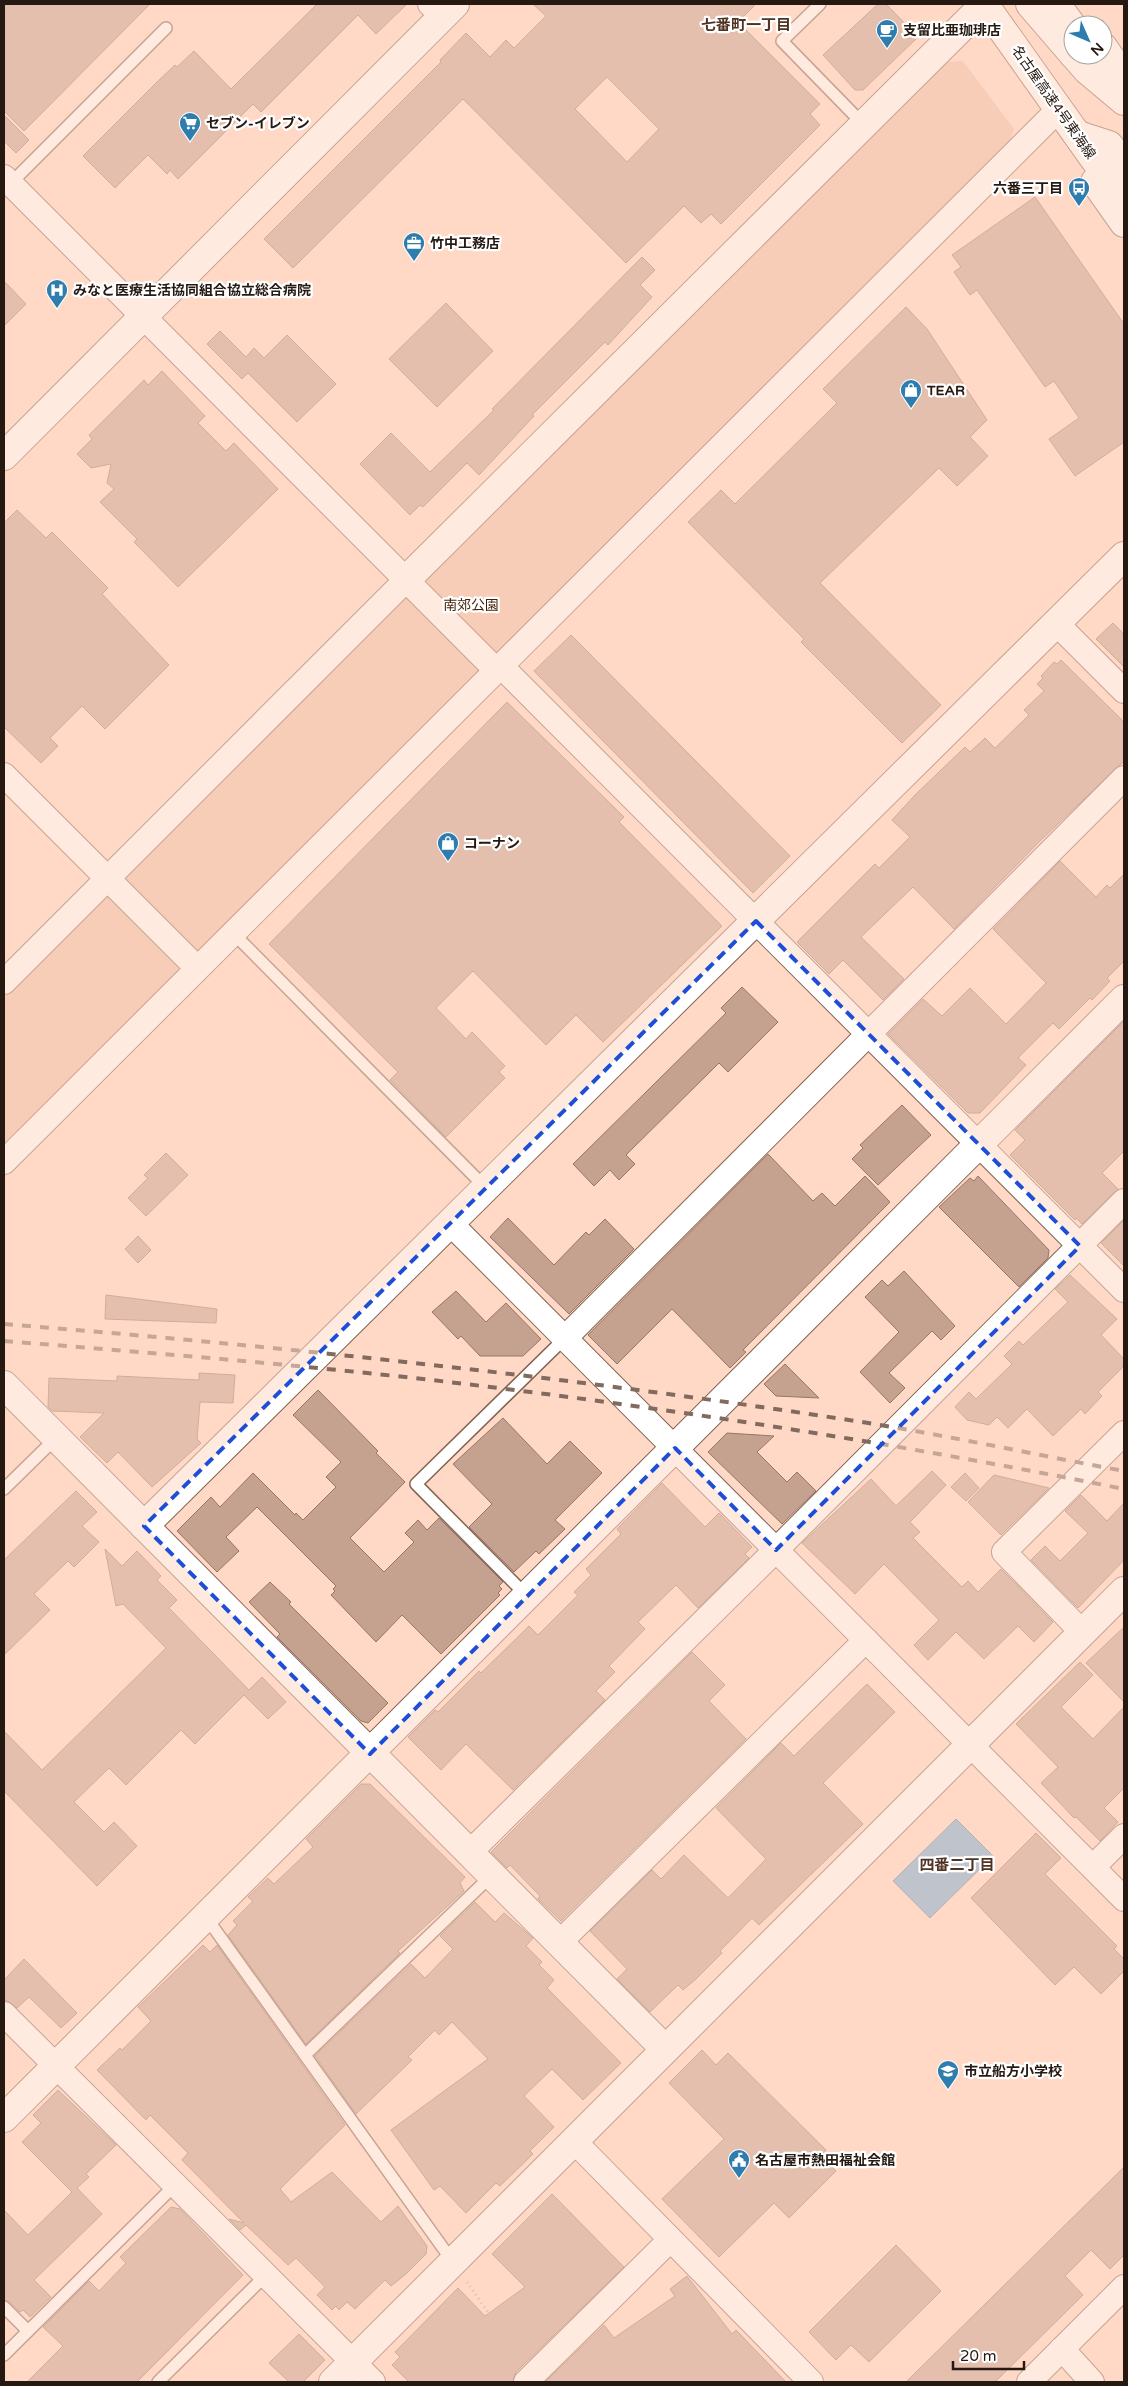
<svg xmlns="http://www.w3.org/2000/svg" width="1128" height="2386" font-family="'Varela Round','Noto Sans JP',sans-serif">
<style>
.green{fill:#efbea5}
.water{fill:#72a9d0;stroke:#5b7e97}
.building{fill:#c5a18f;stroke:#987665;fill-rule:evenodd}
.lines{fill:none;stroke-linecap:round;stroke-linejoin:round}
.service-casing{stroke:#836352;stroke-width:14}
.minor-casing{stroke:#836352;stroke-width:26}
.tertiary-casing{stroke:#836352;stroke-width:30}
.primary-casing{stroke:#836352;stroke-width:30}
.motorway-casing{stroke:#836352;stroke-width:30}
.path{stroke:#b79a8b;stroke-width:3;stroke-dasharray:1 4;stroke-linecap:butt}
.service{stroke:#fff;stroke-width:11}
.minor{stroke:#fff;stroke-width:24}
.tertiary{stroke:#fff;stroke-width:28}
.primary{stroke:#fff;stroke-width:28}
.motorway{stroke:#fff;stroke-width:28}
.rail{stroke:#826a5e;stroke-width:4;stroke-dasharray:9 9;stroke-linecap:butt}
.marked{fill:none;stroke:#1d4ed8;stroke-width:4;stroke-dasharray:10 6;stroke-linejoin:round}
.labels{text-anchor:middle;stroke-width:4.5;stroke-linejoin:round;paint-order:stroke}
.poi-label{font-size:14px;font-weight:bold;fill:#261912;stroke:#fff;text-anchor:start}
.street-label{font-size:14px;fill:#261912;stroke:#fff}
.park-label{font-size:14px;fill:#441f07;stroke:#fff}
.neighbourhood-label{font-size:15px;font-weight:bold;fill:#503323;stroke:#fff}
</style>
<rect width="100%" height="100%" fill="#ffd9c6"/>
<path class="green" d="M963,61l51,68 -4,13 -1006,1002v-147l938,-935z"/>
<path class="water" d="M956,1819l37,37 -63,62 -37,-37z"/>
<g class="building">
<path d="M4,4h146l-126,127 -20,-20z"/>
<path d="M317,4h90l-31,30 -18,-19 -97,97 -8,-8 -75,75 -8,-9 -3,4 -19,-19 -33,33 -32,-32 74,-74 18,-17 2,2 17,-16 37,38z"/>
<path d="M533,4h223l-18,18 82,82 -10,10 10,11 -99,99 -10,-10 -10,9 -17,-17 -58,57 -163,-164 -170,169 -29,-29 177,-177 -1,-2 26,-27 24,24 16,-17 8,8 32,-32zM607,77l52,52 -32,33 -52,-53z"/>
<path d="M878,4h8l32,33 -55,53h-8l-32,-35z"/>
<path d="M4,115l25,25 -13,13 -12,-12z"/>
<path d="M1035,197l89,127v118l-49,34 -26,-37 30,-21 -25,-37 -9,6 -68,-97 -7,5 -16,-23 7,-5 -9,-12z"/>
<path d="M642,257l13,13 -15,15 12,12 -44,48 -3,-3 -73,73 2,1 -55,59 -12,-12 -44,44 -3,-2 -10,10 -50,-51 31,-31 39,39 64,-62 -2,-1z"/>
<path d="M4,281l22,23 -22,22z"/>
<path d="M446,303l47,48 -56,56 -48,-48z"/>
<path d="M906,307l21,22 60,91 -17,17 18,19 -31,30 -18,-18 -119,115 121,122 -39,38 -101,-101 3,-3 -116,-117 33,-32 14,14 102,-101 -14,-14z"/>
<path d="M220,331l26,26 8,-9 10,10 23,-23 49,49 -39,38 -49,-49 -6,6 -35,-35z"/>
<path d="M162,371l43,45 -7,7 28,28 8,-8 44,46 -100,98 -44,-45 3,-3 -37,-37 14,-13 -7,-6 4,-19 -20,4 -14,-14 15,-15 -3,-4 55,-55 4,5z"/>
<path d="M17,510l29,28 6,-6 56,56 -6,6 67,71 -64,64 -23,-23 -32,32 8,8 -17,17 -37,-36v-204z"/>
<path d="M1113,623l11,11v33l-28,-28z"/>
<path d="M571,635l219,221 -37,37 -219,-222z"/>
<path d="M1061,660l63,62v39l-84,80 -86,88 -41,-42 -52,50 43,42 -21,21 -40,-40 -14,14 -32,-32 78,-78 4,4 31,-31 -18,-17 23,-25 50,-48 5,5 15,-14 10,10 34,-33 -5,-5 20,-19 -7,-7 6,-6 -2,-2 13,-14 3,2z"/>
<path d="M507,702l117,115 -5,5 103,104 -119,116 -27,-27 -30,30 -73,-74 -37,37 30,31 6,-7 33,34 -6,6 6,6 -59,59 -56,-57 8,-8 -129,-128z"/>
<path d="M1060,861l36,36 11,-12 3,3 14,-14v87l-17,17 3,3 -18,19 -2,-2 -31,31 -6,-6 -35,35 8,7 -46,48h-12l-80,-79 35,-35 19,17 28,-28 36,36 40,-41 -53,-54z"/>
<path d="M742,987l36,35 -50,50 -9,-9 -93,92 9,9 -16,16 -9,-10 -16,16 -21,-22 153,-151 -5,-5z"/>
<path d="M1124,1021v130l-22,22 16,16 -36,35 -6,-6 -1,2 -65,-65 15,-15 -10,-10z"/>
<path d="M902,1105l29,30 -53,50 -26,-26 11,-11 -3,-3z"/>
<path d="M166,1153l22,22 -42,41 -18,-18 20,-20 -4,-3z"/>
<path d="M768,1154l45,47 9,-8 13,13 30,-30 25,26 -147,148 3,2 -16,16 -58,-59 -55,55 -29,-29z"/>
<path d="M978,1176l71,74 -1,8 -29,29 -80,-80 31,-29 4,3z"/>
<path d="M508,1218l46,47 32,-33 3,3 16,-16 29,30 -65,65 -79,-77z"/>
<path d="M1124,1220v46l-23,-23z"/>
<path d="M138,1236l13,14 -13,13 -13,-14z"/>
<path d="M904,1271l51,55 -14,14 -9,-9 -43,42 16,15 -15,15 -30,-31 39,-40 -34,-35 17,-17 6,6z"/>
<path d="M1070,1275l47,44 -16,16 23,24v7l-26,26 4,4 -17,18 -4,-5 -28,27 -26,-27 -19,19 -11,-11 -8,8 -22,-5 -12,-13 14,-15 7,7 36,-35 -8,-8 15,-15 4,4 45,-43 -13,-13z"/>
<path d="M456,1291l30,31 20,-19 35,36 -18,17h-43l-19,-20 -3,3 -26,-27z"/>
<path d="M106,1295l111,14 -1,14 -111,-4z"/>
<path d="M785,1364l34,34 -43,-2 -12,-12z"/>
<path d="M199,1373l36,2 -2,28 -33,-1 -3,37 4,4 -49,44 -34,-35 -11,11 -27,-26 24,-24 -52,-2 -4,-4 1,-29 68,3v-5l82,4z"/>
<path d="M318,1390l60,61 -2,2 29,29 -55,56 34,34 30,-30 -9,-9 13,-13 9,10 12,-12 64,64 -4,4 3,3 -4,4 2,2 -59,59 -39,-39 -26,27 -45,-47 4,-4 -2,-2 3,-3 -79,-79 -31,30 13,14 -22,21 -40,-41 34,-34 9,10 33,-34 42,42 1,-2 7,7 33,-33 -10,-10 15,-15 -48,-47z"/>
<path d="M503,1418l44,46 23,-23 32,32 -47,47 10,9 -26,25 -3,-3 -22,21 -45,-45 23,-23 -39,-40z"/>
<path d="M727,1433l47,3 -17,16 30,30 10,-10 19,19 -34,33 -74,-72z"/>
<path d="M932,1471l14,14 -36,37 10,10 -7,6 49,49 6,-6 10,11 23,-23 52,53 -19,20 -16,-16 -34,33 -28,-27 -28,28 -14,-15 25,-25 -55,-56 -29,30 -53,-51 69,-64 25,27z"/>
<path d="M965,1473l14,15 -13,13 -15,-14z"/>
<path d="M994,1475l55,13 -48,47 -33,-33z"/>
<path d="M662,1483l43,44 14,-14 33,34 -7,7 4,4 -51,50 -22,-23 -38,37 7,7 -36,37 6,6 -19,19 9,9 -92,90 -47,-46 -25,26 -33,-33 27,-27 3,2 41,-41 2,2 48,-47 9,9 40,-40 -4,-3 17,-17 -5,-6 35,-35 -4,-5z"/>
<path d="M76,1491l21,21 -15,14 17,16 -25,25 -6,-6 -34,33 16,16 -46,45v-95z"/>
<path d="M1081,1495l26,26 17,-18v57l-46,48 -47,-48 14,-14 15,15 28,-28 -23,-22z"/>
<path d="M105,1549l17,17 15,-15 24,25 -4,4 20,20 -8,8 80,82 13,-13 24,25 -18,17 -24,-24 -49,49 -14,-14 -55,55 -17,-17 -35,34 30,30 10,-10 23,24 -40,40 -93,-95v-60l38,39 124,-122 -43,-44 -7,2z"/>
<path d="M270,1582l21,20 -2,2 99,99 -20,20 -7,-2 -84,-84 3,-3 -31,-32z"/>
<path d="M1124,1627v75l-38,-39z"/>
<path d="M692,1652l33,33 -16,16 37,38 -185,182 -23,-22 2,-3 -30,-31 -3,3 -16,-16z"/>
<path d="M1080,1662l13,13 -32,32 32,32 31,-32v81l-20,20 14,14 -18,19 -24,-24 -2,1 -33,-35 17,-16 -42,-43z"/>
<path d="M867,1684l28,28 -72,71 40,41 -104,101 -7,-7 -32,33 2,2 -26,26 -13,11 -5,-5 -28,27 -33,-33 10,-10 -37,-38 62,-61 9,9 23,-24 44,43 38,-39 -50,-51 65,-65 13,13z"/>
<path d="M361,1784h9l95,93 -5,6 4,8 -66,60 2,2 -94,91 -78,-109 9,-10 -4,-4 20,-20 -5,-4 20,-19 6,6 39,-37 -7,-8z"/>
<path d="M1036,1833l25,25 -16,16 72,72 -3,3 10,10v12l-23,23 -27,-27 -19,18 -84,-87z"/>
<path d="M475,1902l20,20 9,-9 29,25 -7,8 16,16 -3,3 15,15 -7,8 74,75 -38,37 -31,-31 -28,27 30,31 -24,24 3,3 -33,32 -4,-3 -30,30 -26,-27 -6,4 -43,-60 97,-71 -36,-37 -13,13 -4,-5 -27,27 4,3 -56,54 -41,-58 96,-92 14,14 28,-29 -13,-13z"/>
<path d="M203,1945l7,7 7,-7 128,180 -65,64 11,13 41,-30 49,50 17,-16 29,40 -1,8 -20,20 -15,12 -6,-6 -30,29 -8,-7 -8,8 -3,-4 -4,4 -15,-15 8,-8 -29,-29 -8,7 -42,-40 -6,5 -11,-11 15,4 -62,-63 6,-7 -38,-38 -4,5 -49,-50 23,-22 2,2 29,-29 -13,-14z"/>
<path d="M24,1959l53,54 -16,15 -32,-31 -12,11 -9,-7h-4v-21z"/>
<path d="M702,2050l14,15 12,-12 98,97 -5,6 15,15 -47,47 -15,-15 -55,54 -57,-58 62,-60 -55,-56z"/>
<path d="M58,2090l58,55 -30,29 3,3 -12,11 25,26 -68,66 17,17 -21,20 -7,-7 -3,2 -11,-10 -5,-2v-90l24,25 44,-43 -50,-50 19,-19 -8,-8z"/>
<path d="M1124,2167v88l-14,14 -19,-19 -26,26 18,19 -88,87h-89z"/>
<path d="M552,2194l72,73 -108,105 -3,10h-104l-17,-17 8,-8 -5,-5 63,-64 27,28 40,-29 -33,-33z"/>
<path d="M171,2207l9,2 63,66 -106,107h-110l36,-36 -20,-19 46,-46 10,10 27,-28 -6,-6z"/>
<path d="M896,2245l45,46 -72,71 -18,-17 -15,15 -27,-28z"/>
<path d="M687,2276l45,58 4,-4 50,52h-241l59,-57 10,13 61,-42 -5,-7z"/>
<path d="M299,2334l26,26 -22,22h-14l-20,-19z"/>
</g>
<g class="lines">
<g class="service-casing">
<g id="service">
<path d="M820,4l-38,37 82,84"/>
<path d="M10,184l156,-156"/>
<path d="M233,933l253,255"/>
<path d="M4,1489l52,-51"/>
<path d="M527,1596l-111,-112 149,-146"/>
<path d="M206,1917l247,345"/>
<path d="M305,2055l187,-180"/>
<path d="M4,2307l24,24"/>
<path d="M4,2355l171,-170"/>
<path d="M158,2382l108,-107"/>
</g>
</g>
<g class="minor-casing">
<g id="minor">
<path d="M430,4l12,12"/>
<path d="M4,177l492,493"/>
<path d="M1056,623l68,68"/>
<path d="M501,666l623,624"/>
<path d="M4,775l193,193"/>
<path d="M4,982l402,-402"/>
<path d="M4,1162l1046,-1044"/>
<path d="M450,1223l674,676"/>
<path d="M565,1338l559,-560"/>
<path d="M1082,1632l-78,-80 120,-119"/>
<path d="M469,1853l307,-303 348,-349"/>
<path d="M1093,1867l31,-31"/>
<path d="M559,1943l307,-303"/>
<path d="M4,2014l369,368"/>
<path d="M574,2141l237,241"/>
<path d="M1062,2349l30,33"/>
<path d="M526,2382l144,-142"/>
<path d="M1029,2382l95,-95"/>
</g>
</g>
<g class="tertiary-casing">
<g id="tertiary">
<path d="M4,456l451,-452"/>
<path d="M406,580l570,-567"/>
<path d="M4,1385l661,664"/>
<path d="M144,1526l980,-970"/>
<path d="M4,2118l1120,-1119"/>
<path d="M333,2382l791,-791"/>
</g>
</g>
<g class="primary-casing">
<g id="primary">
<path d="M1103,47l21,30"/>
<path d="M1095,182l29,41"/>
</g>
</g>
<g class="motorway-casing">
<g id="motorway">
<path d="M984,4l140,197"/>
<path d="M1030,4l43,50"/>
<path d="M1056,4l17,23"/>
<path d="M1074,55l13,15 37,31"/>
<path d="M1078,135l31,10 15,20"/>
</g>
</g>
<path class="path" d="M467,2282l52,75"/>
<use href="#service" class="service"/>
<use href="#minor" class="minor"/>
<use href="#tertiary" class="tertiary"/>
<use href="#primary" class="primary"/>
<use href="#motorway" class="motorway"/>
<g class="rail">
<path d="M4,1324c287,23 573,54 858,98 88,14 175,33 262,49"/>
<path d="M4,1341c162,13 325,26 486,46 212,26 425,60 634,102"/>
</g>
</g>
<path d="M0 0H1128V2386H0ZM756,921l324,325 -304,304 -101,-102 -305,306 -226,-228z" fill="#ffd9c6" fill-opacity=".55" fill-rule="evenodd"/>
<path class="marked" d="M756,921l324,325 -304,304 -101,-102 -305,306 -226,-228z"/>
<defs>
<g id="cafe-pin" transform="scale(1.125)"><path d="M0 17L-7.5 6A9.5 9.5 0 1 1 7.5 6Z" fill="#2e7dae" stroke="#fff"/><path d="M-5.5-4.5H6V0H3Q3 3.5 0 3.5H-2.5Q-5.5 3.5-5.5 0ZM3-3.2v2h1.7v-2ZM-6 4.5H4V6H-6Z" fill="#fff"/></g>
<g id="supermarket-pin" transform="scale(1.125)"><path d="M0 17L-7.5 6A9.5 9.5 0 1 1 7.5 6Z" fill="#2e7dae" stroke="#fff"/><path d="M-6-5.5h2.5l.6 2H6L4.5 2H-2.5L-4.4-4H-6ZM-1.5 3.2a1.3 1.3 0 1 0 .1 0ZM3 3.2a1.3 1.3 0 1 0 .1 0Z" fill="#fff"/></g>
<g id="bus-pin" transform="scale(1.125)"><path d="M0 17L-7.5 6A9.5 9.5 0 1 1 7.5 6Z" fill="#2e7dae" stroke="#fff"/><path d="M-5-6H5V4H4V6H2V4H-2V6H-4V4H-5ZM-3.5-4V0h7V-4ZM-3.5 1.2v1.5H-2V1.2ZM2 1.2v1.5H3.5V1.2Z" fill="#fff"/></g>
<g id="office-pin" transform="scale(1.125)"><path d="M0 17L-7.5 6A9.5 9.5 0 1 1 7.5 6Z" fill="#2e7dae" stroke="#fff"/><path d="M-6-3h4V-5.5h4V-3h4V5H-6ZM-1-4.5V-3h2v-1.5ZM-6 0V1H6V0Z" fill="#fff"/></g>
<g id="hospital-pin" transform="scale(1.125)"><path d="M0 17L-7.5 6A9.5 9.5 0 1 1 7.5 6Z" fill="#2e7dae" stroke="#fff"/><path d="M-5-5h3v3.5h4V-5h3V5h-3V1.5h-4V5h-3Z" fill="#fff"/></g>
<g id="shop-pin" transform="scale(1.125)"><path d="M0 17L-7.5 6A9.5 9.5 0 1 1 7.5 6Z" fill="#2e7dae" stroke="#fff"/><path d="M-5-2.5h2.3a2.7 3.5 0 0 1 5.4 0H5L5.5 6h-11ZM-1.5-2.5h3a1.5 2.3 0 0 0-3 0Z" fill="#fff"/></g>
<g id="school-pin" transform="scale(1.125)"><path d="M0 17L-7.5 6A9.5 9.5 0 1 1 7.5 6Z" fill="#2e7dae" stroke="#fff"/><path d="M0-5L7-2L0 1L-7-2ZM-4 1L0 2.5L4 1V4Q0 6-4 4Z" fill="#fff"/></g>
<g id="civic-pin" transform="scale(1.125)"><path d="M0 17L-7.5 6A9.5 9.5 0 1 1 7.5 6Z" fill="#2e7dae" stroke="#fff"/><path d="M-.6-6.5H3V-4.5H.6V-3L4-1V1h2V6H-6V1h2V-1L-.6-3ZM-1.2 2.5V6h2.4V2.5Z" fill="#fff"/></g>
</defs>
<g fill-rule="evenodd">
<use href="#cafe-pin" x="887" y="30"/>
<use href="#supermarket-pin" x="190" y="123"/>
<use href="#bus-pin" x="1079" y="188"/>
<use href="#office-pin" x="414" y="243"/>
<use href="#hospital-pin" x="57" y="290"/>
<use href="#shop-pin" x="911" y="390"/>
<use href="#shop-pin" x="448" y="843"/>
<use href="#school-pin" x="948" y="2071"/>
<use href="#civic-pin" x="739" y="2160"/>
</g>
<g class="labels">
<g class="poi-label">
<text x="903" y="35">支留比亜珈琲店</text>
<text x="206" y="128">セブン-イレブン</text>
<text x="1063" y="193" text-anchor="end">六番三丁目</text>
<text x="430" y="248">竹中工務店</text>
<text x="73" y="295">みなと医療生活協同組合協立総合病院</text>
<text x="927" y="395">TEAR</text>
<text x="464" y="848">コーナン</text>
<text x="964" y="2076">市立船方小学校</text>
<text x="755" y="2165">名古屋市熱田福祉会館</text>
</g>
<g class="street-label">
<text transform="translate(1054 102) rotate(55)" y="5">名古屋高速4号東海線</text>
</g>
<g class="park-label">
<text x="471" y="610">南郊公園</text>
</g>
<g class="neighbourhood-label">
<text x="746" y="30">七番町一丁目</text>
<text x="957" y="1870">四番二丁目</text>
</g>
</g>
<rect width="1128" height="2386" fill="none" stroke="#261912" stroke-width="10"/>
<g transform="translate(1088 40) rotate(135)"><circle r="24" fill="#ffffff" stroke="#a8a3a0"/>
<path d="M0-4L9 19L0 12L-9 19Z" fill="#2e7dae"/>
<text y="-8" font-size="14" font-weight="bold" text-anchor="middle" fill="#261912">N</text>
</g>
<path d="M953 2361v8h71v-8" fill="none" stroke="#261912" stroke-width="2.5"/>
<text x="960" y="2361" font-size="15" fill="#261912" stroke="#ffffff" stroke-width="4" paint-order="stroke">20 m</text>
</svg>
